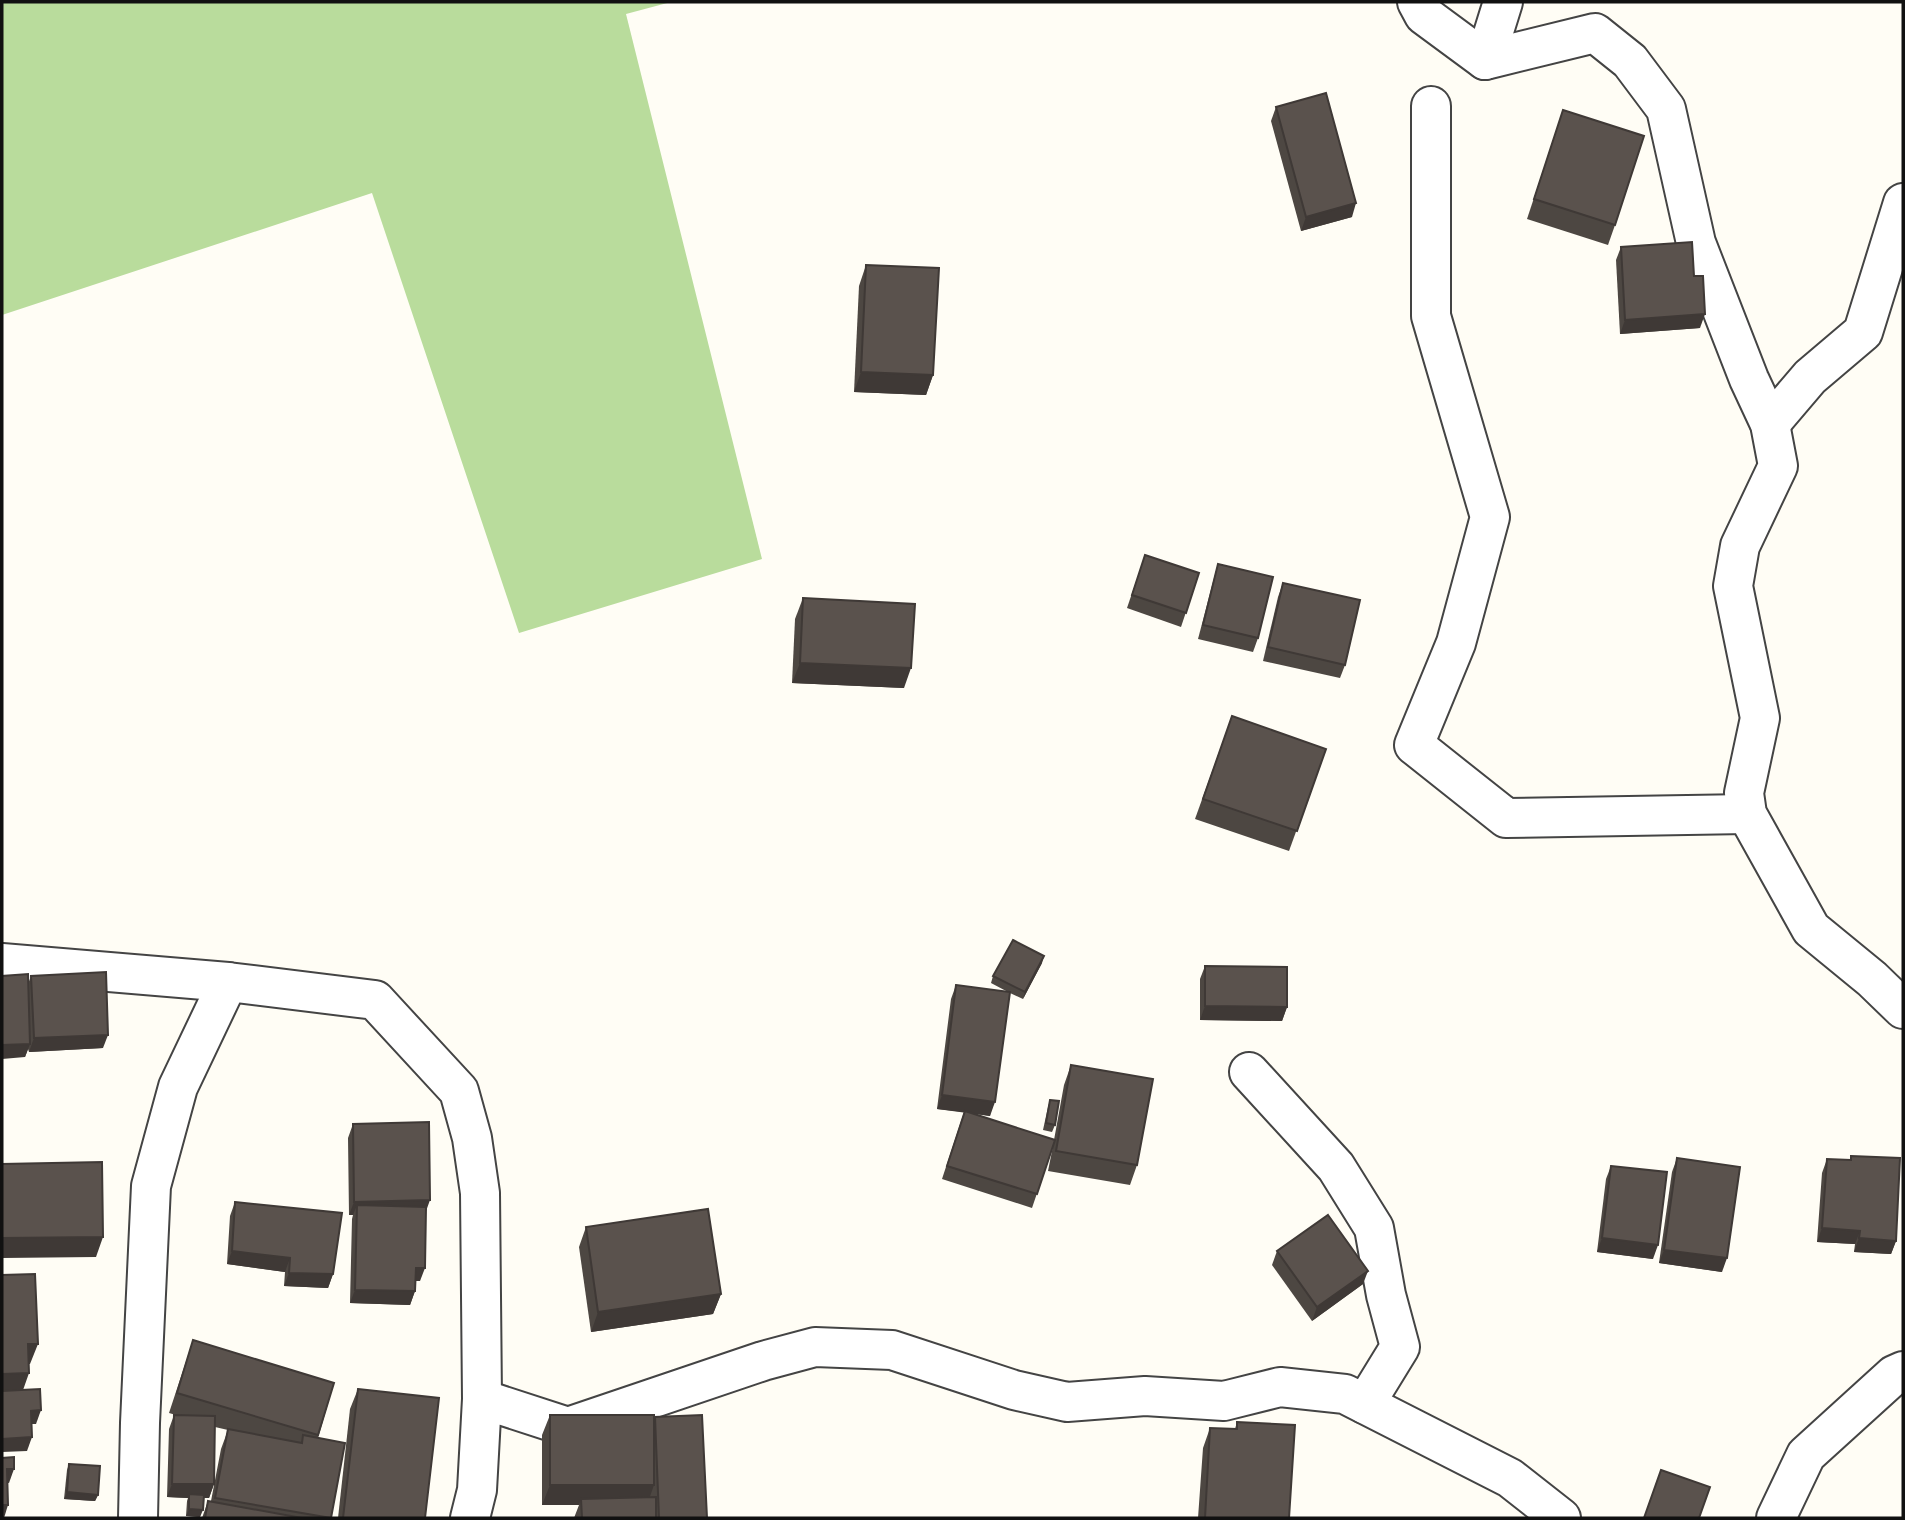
<svg xmlns="http://www.w3.org/2000/svg" width="1905" height="1520" font-family="'Libre Baskerville',serif">
<style>
.forest{fill:#b9dc9c}
.lines{fill:none;stroke-linecap:round;stroke-linejoin:round}
.minor-casing{stroke:#444;stroke-width:42}
.minor{stroke:#fff;stroke-width:38}
.wall{fill:#4d4742}
.shaded-wall{fill:#3f3936}
.building{fill:#5a524d;stroke:#3f3936;stroke-width:2}
</style>
<rect width="100%" height="100%" fill="#fffdf5"/>
<path class="forest" d="M2,2h669l-45,12 136,545 -243,74 -147,-440 -370,122z"/>
<g class="lines">
<g class="minor-casing">
<g id="minor">
<path d="M1417,2l7,13 61,45 110,-27 35,28 36,48 30,134 53,136 21,45 8,42 -38,80 -7,40 27,132 -16,75 3,21 64,115 61,50 31,30"/>
<path d="M1485,60l18,-58"/>
<path d="M1431,106v210l59,201 -34,126 -42,102 92,73 241,-4"/>
<path d="M1770,424l40,-47 53,-45 40,-129"/>
<path d="M2,963l226,19 147,18 84,91 13,47 8,55 2,206"/>
<path d="M1249,1072l87,95 38,61 12,67 14,52 -35,57"/>
<path d="M138,1518l2,-95 11,-237 27,-99 50,-105"/>
<path d="M470,1518l7,-28 5,-91 86,28 195,-66 52,-14 77,3 122,40 53,12 78,-6 79,5 56,-14 65,7 165,84 51,40"/>
<path d="M1776,1518l30,-63 88,-80 9,-4"/>
</g>
</g>
<use href="#minor" class="minor"/>
</g>
<g class="wall">
<path d="M1276,107l76,110 -51,14 -30,-110z"/>
<path d="M1563,110l52,115 -7,20 -81,-26z"/>
<path d="M1621,247l73,29 6,52 -80,6 -4,-74z"/>
<path d="M866,265l67,110 -7,20 -72,-3 5,-106z"/>
<path d="M1145,555l54,18 -18,54 -54,-19z"/>
<path d="M1218,564l40,74 -5,14 -55,-13 16,-61z"/>
<path d="M1283,583l62,82 -5,13 -77,-17 15,-64z"/>
<path d="M803,598l101,90 -112,-5 3,-64z"/>
<path d="M1232,716l94,33 -37,102 -94,-32z"/>
<path d="M1042,963l-19,36 -13,-6 -20,123 -19,-3 83,27 10,-55 7,-20 66,100 -7,20 -82,-14 5,-25 -21,62 -90,-29 22,-67 -27,-3 14,-110 5,-14 52,7 -17,-9 2,-7z"/>
<path d="M1205,966l82,41 -5,14 -82,-1v-41z"/>
<path d="M31,976l72,72 -74,4 -1,-3 -3,8 3,-73z"/>
<path d="M1050,1100l5,25 -3,7 -9,-2 5,-23z"/>
<path d="M353,1124l73,87 -6,70h-5v10l-5,14 -60,-2 2,-84 1,-4h-4l-1,-77z"/>
<path d="M1851,1156l45,85 -5,13 -37,-2 1,-8 -38,-2 5,-69 5,-14 23,1z"/>
<path d="M1677,1158l45,114 -63,-9 13,-91z"/>
<path d="M1611,1166l42,93 -56,-7 9,-73z"/>
<path d="M235,1202l98,72 -5,14 -44,-2 1,-14 -58,-8 3,-48z"/>
<path d="M586,1227l135,67 -8,20 -122,18 -12,-85z"/>
<path d="M1277,1251l86,33 -51,37 -40,-56z"/>
<path d="M193,1340l141,43 -16,55 13,80h-129l6,-17h3l10,-52 7,-19 -13,-3 -1,57 -5,14h-6l-3,19 -14,-1 1,-15 1,-3 -21,-1 2,-68 5,-14h2l-7,-2z"/>
<path d="M358,1389l67,129h-87l12,-109z"/>
<path d="M550,1415l104,3 53,100h-133l5,-13h-37v-70z"/>
<path d="M1237,1422l52,96h-91l5,-70 7,-20 25,1z"/>
<path d="M69,1464l29,31 -3,6 -31,-2 3,-29z"/>
</g>
<g class="shaded-wall">
<path d="M1356,203l-4,14 -51,14 5,-14z"/>
<path d="M1705,314l-5,14 -80,6 5,-14z"/>
<path d="M861,372l72,3 -7,20 -72,-3z"/>
<path d="M800,663l111,5 -7,20 -112,-5z"/>
<path d="M1044,956l-2,7 -19,36 2,-7z"/>
<path d="M1205,1006l82,1 -5,14 -82,-1z"/>
<path d="M108,1035l-5,13 -74,4 5,-14z"/>
<path d="M30,1044l-5,13 -23,2v-14z"/>
<path d="M942,1095l53,7 -5,14 -53,-7z"/>
<path d="M430,1200l-5,14 -68,-9 -4,10h-4l5,-13z"/>
<path d="M1822,1228l38,3 -5,13 -38,-2z"/>
<path d="M103,1237l-7,20 -94,1v-20z"/>
<path d="M1602,1238l56,7 -5,14 -56,-7z"/>
<path d="M1859,1238l37,3 -5,13 -37,-2z"/>
<path d="M1664,1250l63,8 -5,14 -63,-9z"/>
<path d="M232,1251l58,7 -5,14 -58,-8z"/>
<path d="M416,1268h9l-5,13h-9z"/>
<path d="M1368,1271l-5,13 -51,37 5,-14z"/>
<path d="M289,1273l44,1 -5,14 -44,-2z"/>
<path d="M355,1290l60,1 -5,14 -60,-2z"/>
<path d="M721,1294l-8,20 -122,18 7,-20z"/>
<path d="M28,1344h10l-8,20h-10z"/>
<path d="M29,1373l-7,20 -20,1v-20z"/>
<path d="M41,1410l-5,14h-10l5,-13z"/>
<path d="M32,1437l-5,14 -25,1v-13z"/>
<path d="M7,1469h7l-5,14 -7,-1z"/>
<path d="M172,1484h42l-5,14h-20v-4l-1,4 -21,-1z"/>
<path d="M550,1485h104l-7,20 -66,-6 -2,6h-37z"/>
<path d="M67,1492l31,3 -3,6 -31,-2z"/>
<path d="M2,1505h6l-4,13h-2z"/>
<path d="M189,1509l14,1 -3,7 -14,-1z"/>
</g>
<g class="building">
<path d="M1326,93l30,110 -50,14 -30,-110z"/>
<path d="M1563,110l81,26 -29,89 -81,-26z"/>
<path d="M1692,242l2,34h9l2,38 -80,6 -4,-73z"/>
<path d="M866,265l73,3 -6,107 -72,-3z"/>
<path d="M1145,555l54,18 -13,40 -54,-18z"/>
<path d="M1218,564l55,13 -15,61 -55,-13z"/>
<path d="M1283,583l77,17 -15,65 -77,-18z"/>
<path d="M803,598l112,6 -4,64 -111,-5z"/>
<path d="M1232,716l94,33 -29,82 -94,-32z"/>
<path d="M1013,940l31,16 -19,36 -32,-16z"/>
<path d="M1205,966l82,1v40l-82,-1z"/>
<path d="M106,972l2,63 -74,3 -3,-62z"/>
<path d="M28,974l2,70 -28,1v-69z"/>
<path d="M956,985l54,7 -15,110 -53,-7z"/>
<path d="M1071,1065l82,14 -16,86 -81,-14z"/>
<path d="M1050,1100l9,1 -4,24 -9,-2z"/>
<path d="M965,1111l90,29 -18,54 -90,-28z"/>
<path d="M429,1122l1,78 -76,2 -1,-78z"/>
<path d="M1851,1156l49,2 -4,83 -37,-3 1,-7 -38,-3 5,-69 24,1z"/>
<path d="M1677,1158l63,9 -13,91 -63,-8z"/>
<path d="M102,1162l1,75 -101,1v-74z"/>
<path d="M1611,1166l56,6 -9,73 -56,-7z"/>
<path d="M235,1202l107,11 -9,61 -44,-1 1,-15 -58,-7z"/>
<path d="M357,1205l69,2 -1,61h-9l-1,23 -60,-1z"/>
<path d="M708,1209l13,85 -123,18 -12,-85z"/>
<path d="M1328,1215l40,56 -51,36 -40,-56z"/>
<path d="M35,1274l3,70h-10l1,29 -27,1v-99z"/>
<path d="M193,1340l141,43 -16,52 -141,-42z"/>
<path d="M40,1389l1,21 -10,1 1,26 -30,2v-48z"/>
<path d="M358,1389l81,9 -14,120h-82z"/>
<path d="M174,1415l41,1 -1,68h-42z"/>
<rect x="550" y="1415" width="104" height="70"/>
<path d="M702,1415l5,103h-48l-4,-101z"/>
<path d="M1237,1422l58,3 -6,93h-84l5,-90 27,1z"/>
<path d="M228,1429l74,14 1,-8 42,8 -14,75 -116,-20z"/>
<path d="M14,1457v12h-7l1,36h-6v-47z"/>
<path d="M69,1464l31,2 -2,29 -31,-3z"/>
<path d="M1661,1470l49,17 -11,31h-55z"/>
<path d="M189,1494l15,1 -1,15 -14,-1z"/>
<path d="M656,1497v21h-74l-1,-19z"/>
<path d="M208,1501l94,17h-97z"/>
</g>
<rect width="1905" height="1520" fill="none" stroke="#111111" stroke-width="7"/>
</svg>
